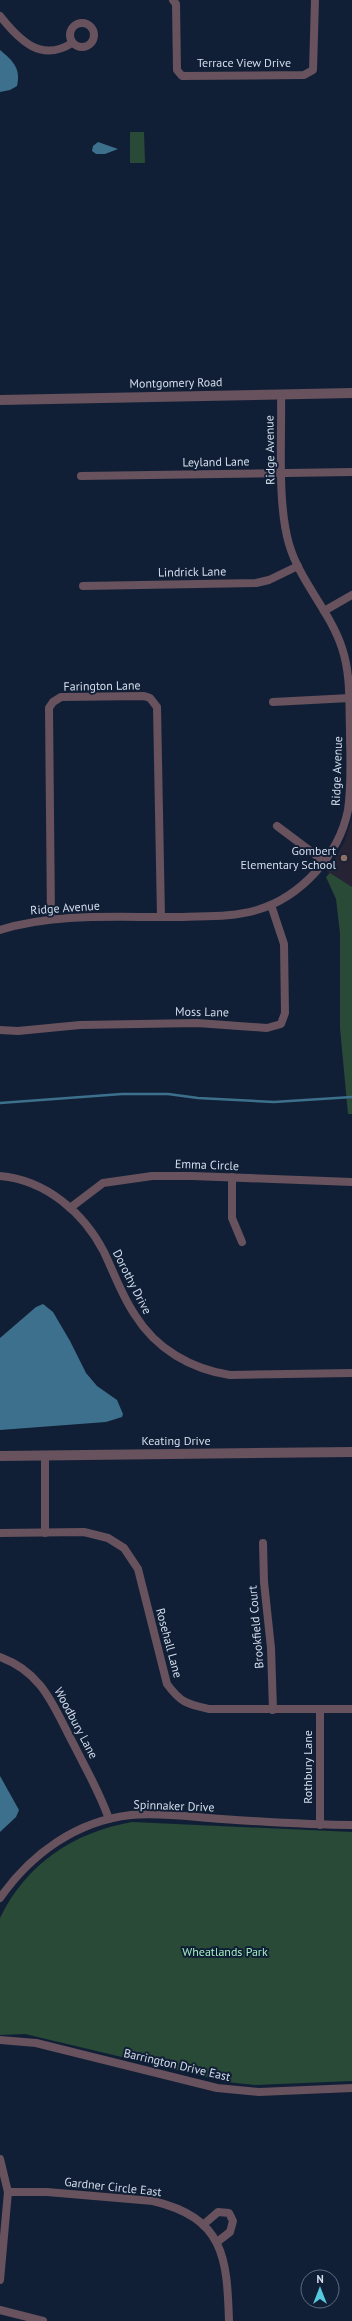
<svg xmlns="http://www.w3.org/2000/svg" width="352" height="2321" font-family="'PT Sans',sans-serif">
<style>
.education{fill:#262434}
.green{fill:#294a36}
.water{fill:#3d708c}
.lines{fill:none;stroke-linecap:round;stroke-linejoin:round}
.stream{stroke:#3d708c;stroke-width:2.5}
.minor{stroke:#67525d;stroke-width:8}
.tertiary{stroke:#67525d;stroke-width:10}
.education-dot{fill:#8d6e63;stroke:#111f36;stroke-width:1.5}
.labels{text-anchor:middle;stroke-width:4;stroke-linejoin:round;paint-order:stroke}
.street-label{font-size:12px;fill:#d3deed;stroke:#111f36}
.poi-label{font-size:12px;fill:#d3deed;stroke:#111f36;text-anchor:end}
.park-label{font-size:12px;fill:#a0eebe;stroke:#111f36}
</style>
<rect width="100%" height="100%" fill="#111f36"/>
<path class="education" d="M352,819v68l-25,-15 17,-29z"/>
<g class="green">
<path d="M130,132h14l1,31h-15z"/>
<path d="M330,873l22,14v227h-4l-8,-86v-95l-4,-34 -10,-22z"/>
<path d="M132,1822l220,10v249l-97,4 -28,-3 -202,-48 -25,1v-117c26,-54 74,-86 132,-96z"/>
</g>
<g class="water">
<path d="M0,50c13,11 21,18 17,36l-7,4 -10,2z"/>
<path d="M98,142l20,7 -13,5h-9l-4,-3 1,-5z"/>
<path d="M43,1304l10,8 17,29 16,32 11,13 20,14 6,14 -1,3 -16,5 -106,8v-92l36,-31z"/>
<path d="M0,1776l19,34 -3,7 -16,15z"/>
</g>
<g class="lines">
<path class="stream" d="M0,1103l122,-9h46l30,4 76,4 78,-5"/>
<g class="minor">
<path d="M173,0l3,4 1,66 5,6 122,-1 9,-5 2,-70"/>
<path d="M0,16c19,24 41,47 72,27"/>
<circle cx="82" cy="35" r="12"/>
<path d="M81,476l271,-4"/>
<path d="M83,586l173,-3 13,-3 29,-14"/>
<path d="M324,611l28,-16"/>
<path d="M273,702l77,-4"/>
<path d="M277,826l48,36"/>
<path d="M51,919l-2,-211 4,-6 8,-5 83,-1 6,2 7,9 4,210"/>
<path d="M0,930c58,-18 122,-12 182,-13 25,-1 51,0 75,-7 44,-13 82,-55 91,-100 4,-26 2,-53 2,-79 -1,-28 1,-56 -8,-83 -12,-37 -42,-66 -53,-104 -12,-41 -7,-105 -8,-149"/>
<path d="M0,1030l18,1 62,-6 117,-2 70,5 14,-4 4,-11 -1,-69 -13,-39"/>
<path d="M0,1176c46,4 84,37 104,76 10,21 18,44 31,63 21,34 56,54 95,60l122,-2"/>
<path d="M232,1177v41l10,24"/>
<path d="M70,1208l33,-25 49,-7h41l159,6"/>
<path d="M0,1533l84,-1 24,6 16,10 14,21 29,115c14,19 20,20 42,25h143"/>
<path d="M45,1533v-78"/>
<path d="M263,1543l1,39 7,66 2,62"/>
<path d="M0,1657c44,16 54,51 74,88 13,26 25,46 35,74"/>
<path d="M320,1825v-115"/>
<path d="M0,1898c31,-44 76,-77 131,-83 30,-3 61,2 91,4 43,3 87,6 130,6"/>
<path d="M0,2040l36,3 181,45 42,4 93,-4"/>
<path d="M0,2159l8,33 -8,88"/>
<path d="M8,2192h39l106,9c71,17 74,56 76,120"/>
<path d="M203,2225l15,-13 11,1 4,8 -3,11 -13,10"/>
<path d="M0,2310l43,11"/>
</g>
<g class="tertiary">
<path d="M0,400l352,-7"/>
<path d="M0,1456l352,-4"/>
</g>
</g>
<circle class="education-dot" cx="344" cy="858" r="4"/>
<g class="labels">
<g class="street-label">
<text x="244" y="67">Terrace View Drive</text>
<text transform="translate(176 383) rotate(-1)" y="4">Montgomery Road</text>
<text transform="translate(270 450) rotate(-91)" y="4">Ridge Avenue</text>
<text transform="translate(216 462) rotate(-1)" y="4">Leyland Lane</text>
<text transform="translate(192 572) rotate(-1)" y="4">Lindrick Lane</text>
<text transform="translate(102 686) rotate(-1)" y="4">Farington Lane</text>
<text transform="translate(337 771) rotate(-88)" y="4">Ridge Avenue</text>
<text transform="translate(65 908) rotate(-4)" y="4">Ridge Avenue</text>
<text transform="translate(202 1012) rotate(1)" y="4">Moss Lane</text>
<text transform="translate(207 1165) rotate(2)" y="4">Emma Circle</text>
<text transform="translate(132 1282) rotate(63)" y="4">Dorothy Drive</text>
<text x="176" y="1445">Keating Drive</text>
<text transform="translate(256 1627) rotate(-95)" y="4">Brookfield Court</text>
<text transform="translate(169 1643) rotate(75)" y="4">Rosehall Lane</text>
<text transform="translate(76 1723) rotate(62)" y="4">Woodbury Lane</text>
<text transform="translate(308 1767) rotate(-90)" y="4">Rothbury Lane</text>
<text transform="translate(174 1806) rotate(2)" y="4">Spinnaker Drive</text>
<text transform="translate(177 2065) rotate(13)" y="4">Barrington Drive East</text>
<text transform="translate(113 2187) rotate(6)" y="4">Gardner Circle East</text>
</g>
<g class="poi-label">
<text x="336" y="855">Gombert<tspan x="336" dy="14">Elementary School</tspan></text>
</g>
<g class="park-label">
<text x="225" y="1956">Wheatlands Park</text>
</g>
</g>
<g transform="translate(320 2289)"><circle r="19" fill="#111f36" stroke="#5f6b7f"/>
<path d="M0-3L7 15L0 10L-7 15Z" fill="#55cadf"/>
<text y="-6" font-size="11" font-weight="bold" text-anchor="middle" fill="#d3deed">N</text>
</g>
</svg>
